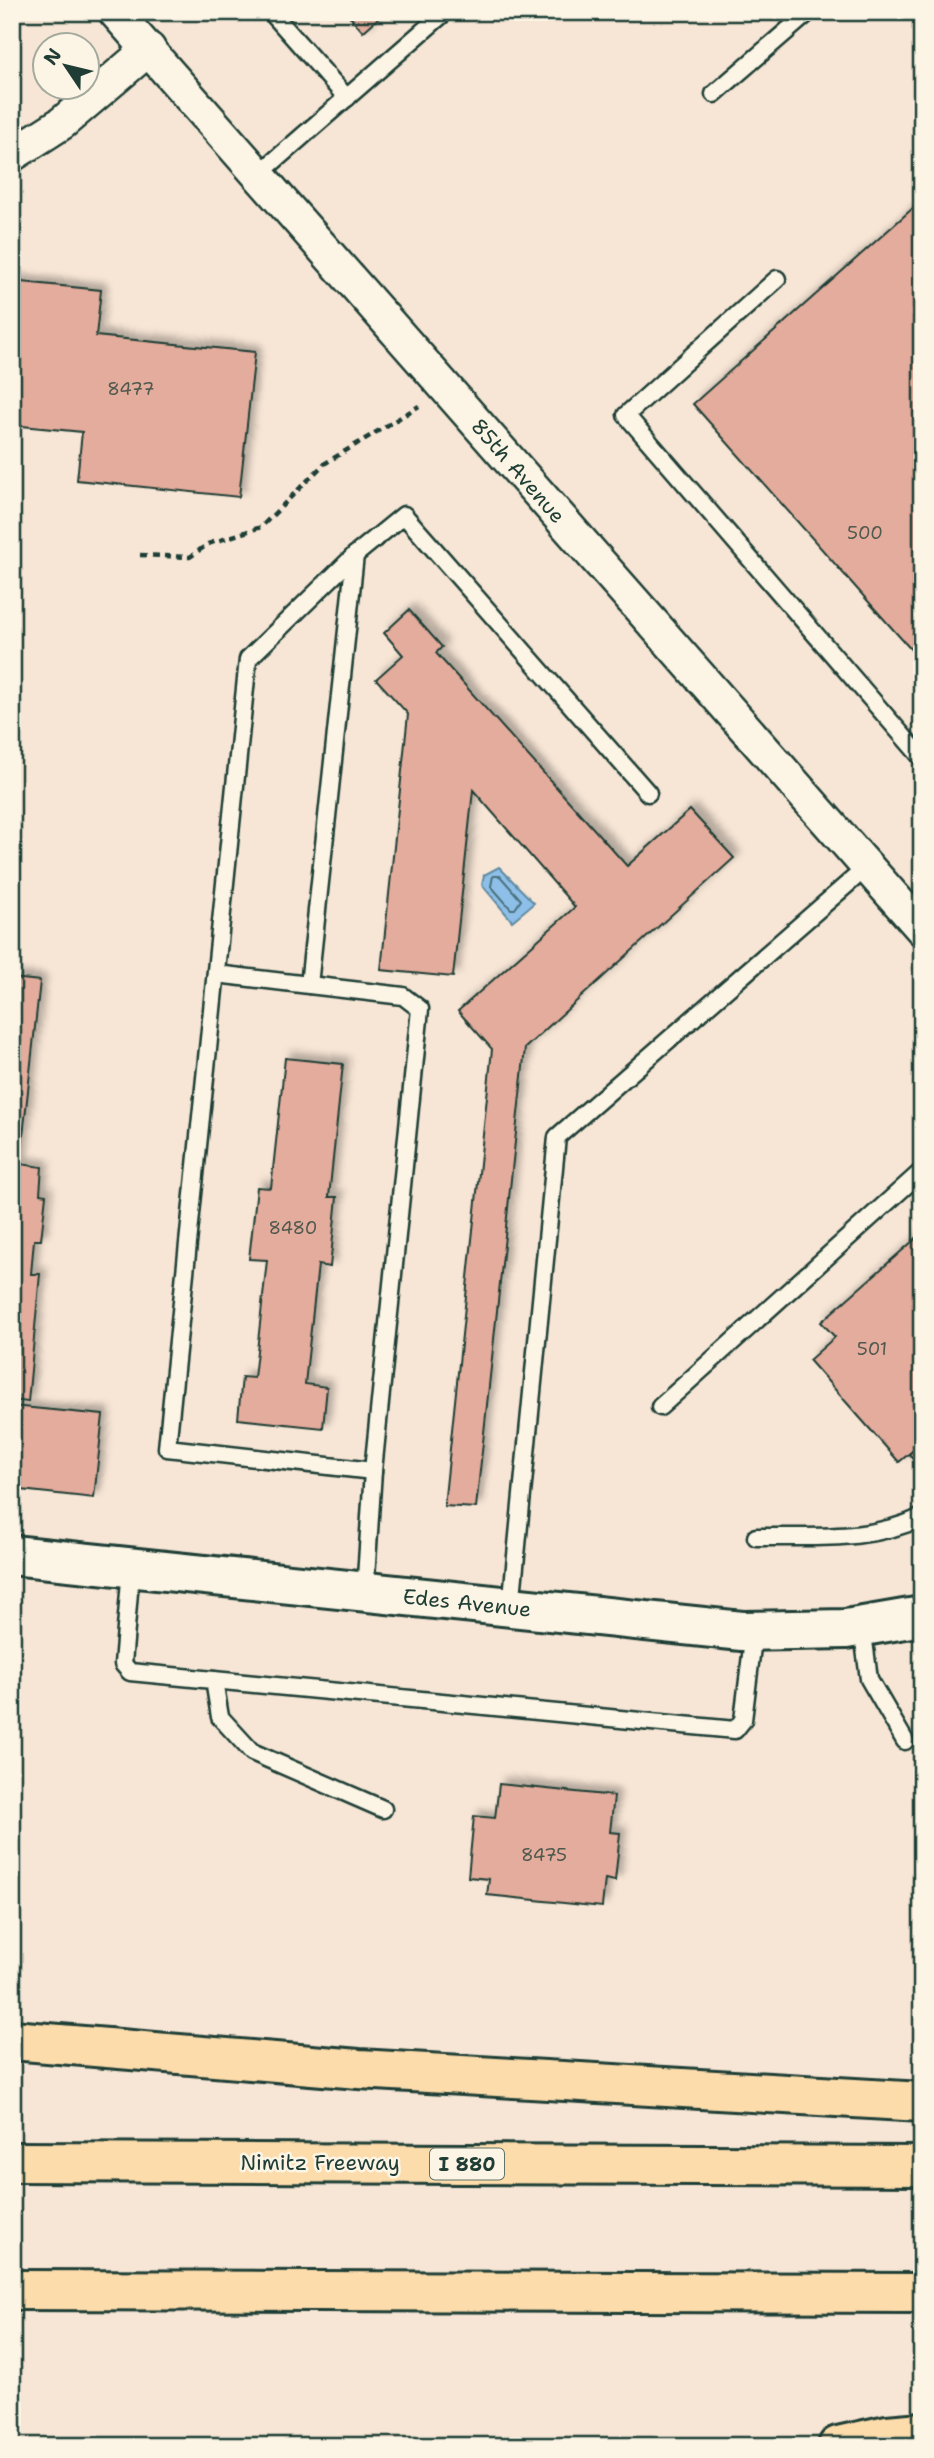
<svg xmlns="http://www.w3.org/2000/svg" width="934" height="2458" font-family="'Shantell Sans',sans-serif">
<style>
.water{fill:#8dbfe9;stroke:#618ba1;stroke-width:2}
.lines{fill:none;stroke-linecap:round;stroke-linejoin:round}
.shore{stroke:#4b717c;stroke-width:2}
.building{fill:#e4ac9c;stroke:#1f3d34;stroke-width:2;filter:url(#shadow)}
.lane-casing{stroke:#1f3d34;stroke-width:21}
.street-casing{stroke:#1f3d34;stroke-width:37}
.secondary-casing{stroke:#1f3d34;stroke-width:44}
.highway-casing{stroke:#1f3d34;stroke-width:44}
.path{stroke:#1f3d34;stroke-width:4.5;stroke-dasharray:7 5;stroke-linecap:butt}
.lane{stroke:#fcf5e5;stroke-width:16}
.street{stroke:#fcf5e5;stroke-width:32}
.secondary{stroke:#fcf5e5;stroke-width:38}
.highway{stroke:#fddcac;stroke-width:38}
.labels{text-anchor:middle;stroke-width:5;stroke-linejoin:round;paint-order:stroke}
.number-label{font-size:18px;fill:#50594e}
.shield{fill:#fcf5e5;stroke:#617469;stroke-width:2}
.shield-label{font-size:19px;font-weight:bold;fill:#1f3d34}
.street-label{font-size:21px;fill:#1f3d34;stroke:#fcf5e5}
</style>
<defs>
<filter id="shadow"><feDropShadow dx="6" dy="-6" stdDeviation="3.5" flood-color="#0004"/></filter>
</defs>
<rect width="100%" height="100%" fill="#f7e6d6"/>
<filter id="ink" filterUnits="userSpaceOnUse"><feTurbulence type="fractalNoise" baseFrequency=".0143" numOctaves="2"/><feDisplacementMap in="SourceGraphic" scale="14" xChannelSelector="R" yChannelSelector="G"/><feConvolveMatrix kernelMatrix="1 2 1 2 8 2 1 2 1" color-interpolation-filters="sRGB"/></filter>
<g filter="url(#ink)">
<path class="water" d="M499,867l35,36 -22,18 -30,-36 2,-10z"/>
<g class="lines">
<path class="shore" d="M493,876h7l21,24 -6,9h-4l-20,-23z"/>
</g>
<g class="building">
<path d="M346,12h39l-22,20z"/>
<path d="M922,200v462l-229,-258z"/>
<path d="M12,281l89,9 -5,46 159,16 -16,145 -162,-17 5,-48 -70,-7z"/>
<path d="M409,610l33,37 -6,6 191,213 63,-56 44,48 -209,190 -49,460 -32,-2 48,-457 -34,-38 117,-104 -102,-117 -20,187 -72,-7 27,-256 -32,-35 27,-24 -19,-22z"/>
<path d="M12,978l28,3 -20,183 22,3 -2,27 6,1 -5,45h-7l-3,34h9l-12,128 -16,-2z"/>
<path d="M285,1058l58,6 -14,133h8l-7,70 -12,-2 -13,119 22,3 -4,41 -85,-9 4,-42 12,1 13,-118 -18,-1 8,-72 14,1z"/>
<path d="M922,1233v210l-23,19 -90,-102 26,-23 -14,-15z"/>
<path d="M12,1406l91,9 -9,83 -82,-9z"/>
<path d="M922,1443v26l-13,-15z"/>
<path d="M499,1784l115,12 -4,36 10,1 -5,48 -10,-2 -3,28 -115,-12 2,-16 -21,-2 6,-61 21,2z"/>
</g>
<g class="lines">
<g class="lane-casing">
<g id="lane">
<path d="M271,12l76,86"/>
<path d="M714,94l95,-82"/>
<path d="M258,175l187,-163"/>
<path d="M777,279l-151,136 296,343"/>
<path d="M355,555l-46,430 94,11 17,13 -47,462 -8,122"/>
<path d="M216,974l93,11"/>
<path d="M660,1407l262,-236"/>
<path d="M373,1471l-206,-23 81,-789 107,-104 49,-40 244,278"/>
<path d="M756,1537c56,-1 115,5 166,-20"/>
<path d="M131,1568l-8,96 7,8 605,58 8,-10 11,-89"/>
<path d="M511,1607l46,-470 310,-270"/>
<path d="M862,1626l7,53 36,62"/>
<path d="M214,1680l6,37 32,35 131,57"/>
</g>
</g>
<g class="street-casing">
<g id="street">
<path d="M115,12l807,917"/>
<path d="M12,155l50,-32 87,-74"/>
</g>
</g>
<g class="secondary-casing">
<path id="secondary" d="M12,1555l730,76 104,-2 76,-13"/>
</g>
<g class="highway-casing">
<g id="highway">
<path d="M12,2040l347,29 563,33"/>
<path d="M12,2162l910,4"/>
<path d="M12,2290l910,3"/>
<path d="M838,2446l49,-11 35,-3"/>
</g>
</g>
<path class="path" d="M140,555l50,2 18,-13 53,-17 63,-63 95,-58"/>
<use href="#lane" class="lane"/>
<use href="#street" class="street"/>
<use href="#secondary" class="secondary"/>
<use href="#highway" class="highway"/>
</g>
</g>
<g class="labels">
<g class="number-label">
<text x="131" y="395">8477</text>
<text x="865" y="539">500</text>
<text x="293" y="1234">8480</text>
<text x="872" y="1355">501</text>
<text x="544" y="1861">8475</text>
</g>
<rect class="shield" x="430" y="2148.5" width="74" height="31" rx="5"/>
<g class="shield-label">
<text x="467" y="2171">I 880</text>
</g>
<g class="street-label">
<text transform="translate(518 471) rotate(49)" y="7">85th Avenue</text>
<text transform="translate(467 1603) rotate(6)" y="7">Edes Avenue</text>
<text x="320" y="2170">Nimitz Freeway</text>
</g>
</g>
<rect width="934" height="2458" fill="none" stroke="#fcf5e5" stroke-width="42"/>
<rect x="21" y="21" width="892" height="2416" fill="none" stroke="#1f3d34" stroke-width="2.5" filter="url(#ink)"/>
<g transform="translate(66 66) rotate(305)"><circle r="33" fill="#fcf5e5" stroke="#a4ab9e" stroke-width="2"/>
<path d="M0-5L12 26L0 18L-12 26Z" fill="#1f3d34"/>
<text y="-10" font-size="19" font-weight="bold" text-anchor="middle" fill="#1f3d34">N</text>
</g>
</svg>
